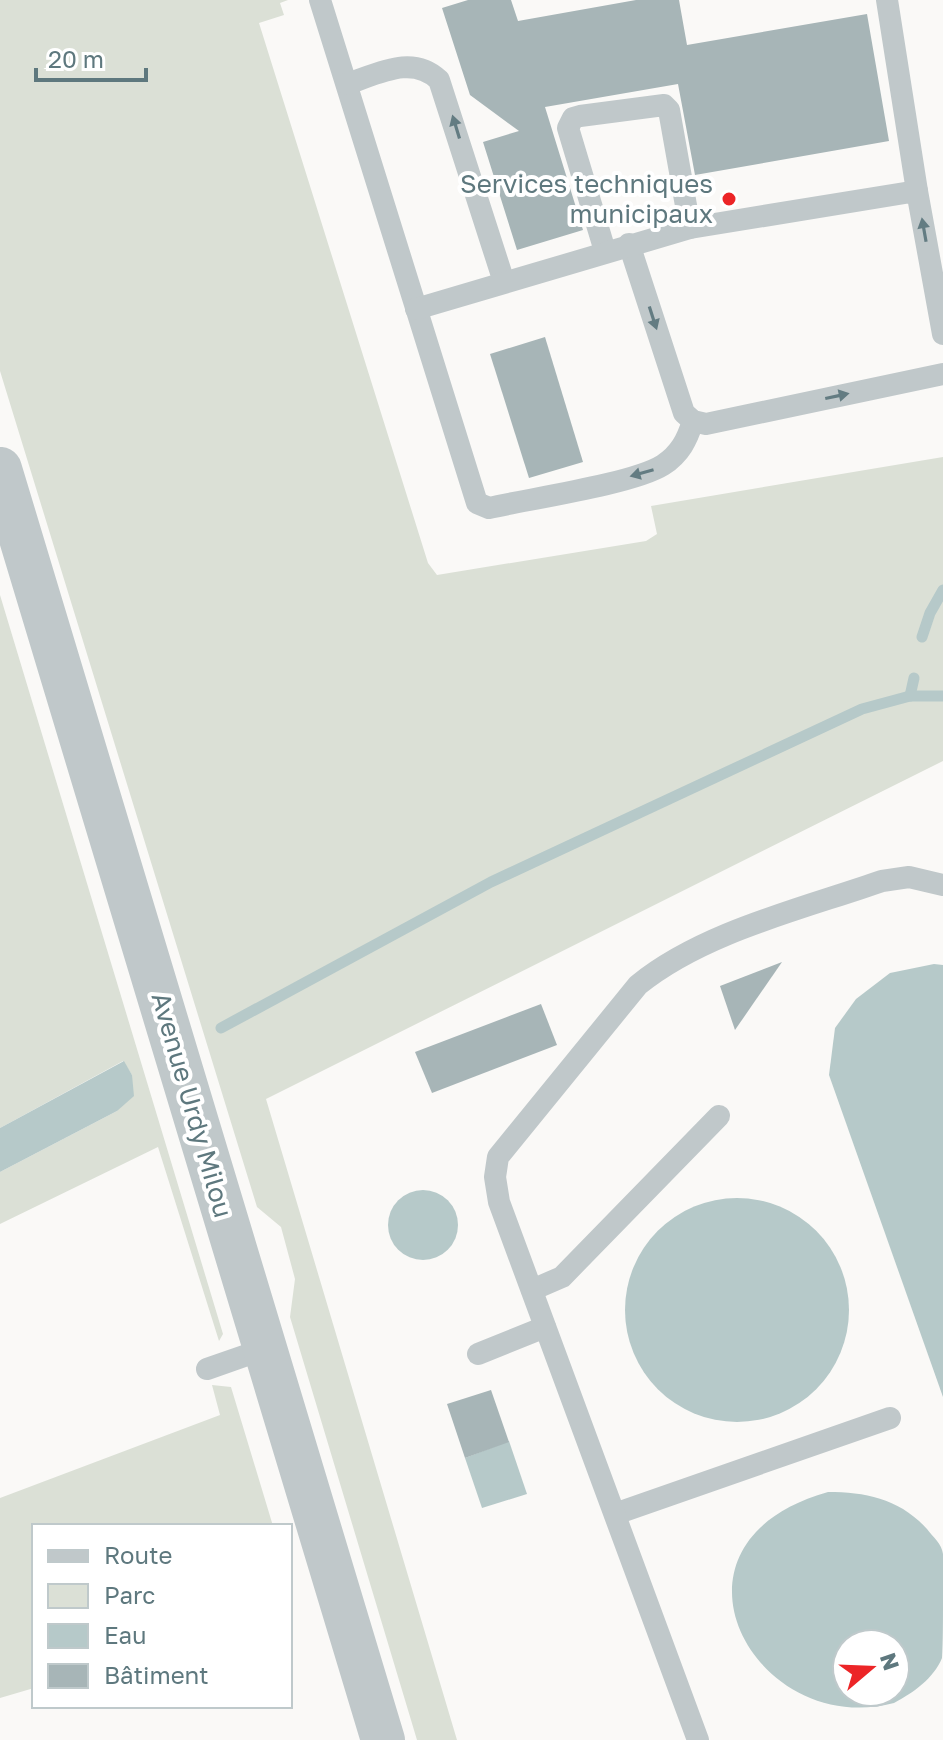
<svg xmlns="http://www.w3.org/2000/svg" width="943" height="1740" font-family="'Golos Text',sans-serif">
<style>
.green{fill:#dbe0d6}
.water{fill:#b6c9c9;fill-rule:evenodd}
.lines{fill:none;stroke-linecap:round;stroke-linejoin:round}
.stream{stroke:#b6c9c9;stroke-width:11}
.building{fill:#a7b5b7}
.lane{stroke:#c0c8ca;stroke-width:22}
.street{stroke:#c0c8ca;stroke-width:44}
.oneway{fill:#637c82}
.poi-dot{fill:#ec2527;stroke:#fff;stroke-width:3}
.labels{text-anchor:middle;stroke-width:8;stroke-linejoin:round;paint-order:stroke}
.poi-label{font-size:26px;fill:#5e787e;stroke:#fff;text-anchor:end}
.street-label{font-size:26px;fill:#5e787e;stroke:#fff}
</style>
<rect width="100%" height="100%" fill="#faf9f7"/>
<g class="green">
<path d="M0,0h288l-8,3 4,12 -25,8 169,540 9,12 209,-34 11,-7 -6,-28 292,-49v304l-677,338 191,641h-40l-127,-423 5,-38 -14,-52 -24,-20 -257,-836z"/>
<path d="M0,595l223,739 -4,7 -61,-194 -158,77v-52l117,-61 15,-36 -9,-14 -123,67z"/>
<path d="M212,1385l19,2 42,139h-239v162l-34,10v-200l220,-83z"/>
</g>
<g class="water">
<path d="M934,964l9,1v432l-114,-322 6,-47 21,-29 34,-26z"/>
<path d="M124,1061l8,14 2,21 -17,15 -117,61v-44z"/>
<circle cx="423" cy="1225" r="35"/>
<circle cx="737" cy="1310" r="112"/>
<path d="M509,1441l18,53 -45,14 -17,-50z"/>
<path d="M828,1492c38,0 72,7 99,37 6,8 15,15 16,25 0,16 0,33 0,49 0,16 0,40 -1,55 -8,20 -29,35 -48,45 -140,37 -248,-160 -66,-211zM847,1644h48v48h-48z"/>
</g>
<g class="lines">
<g class="stream">
<path d="M922,637l8,-24 13,-23"/>
<path d="M910,696l4,-18"/>
<path d="M221,1028l270,-146 371,-173 48,-13h33"/>
</g>
</g>
<g class="building">
<path d="M468,0h43l7,21 118,-21h43l8,45 180,-31 22,127 -194,34 -17,-91 -133,23 38,123 -66,20 -34,-108 36,-11 -49,-36 -28,-87z"/>
<path d="M545,337l38,125 -54,16 -39,-124z"/>
<path d="M782,962l-47,68 -15,-44z"/>
<path d="M541,1004l16,41 -125,48 -17,-41z"/>
<path d="M491,1390l18,52 -44,16 -18,-54z"/>
</g>
<g class="lines">
<g class="lane">
<path d="M320,0l157,503 12,5c39,-9 144,-24 174,-43 17,-11 24,-25 30,-44"/>
<path d="M887,0l30,191"/>
<path d="M347,84c31,-10 65,-30 92,-4l65,202"/>
<path d="M629,244l55,169 9,8 13,3 237,-50"/>
<path d="M605,251l-37,-123 5,-10 7,-2 84,-11 5,5 21,118"/>
<path d="M416,309l274,-81 227,-37 26,143"/>
<path d="M532,1290l30,-13 157,-161"/>
<path d="M478,1354l67,-27"/>
<path d="M207,1369l57,-20"/>
<path d="M615,1514l275,-96"/>
<path d="M698,1740l-199,-538 -4,-25 3,-20 140,-172c65,-53 164,-76 244,-104l27,-4 34,8"/>
</g>
<path class="street" d="M0,469l383,1271"/>
</g>
<defs><path id="oneway-solid" d="M-6-.8H1V-3.2L6.5 0L1 3.2V.8H-6Z" transform="scale(2)"/></defs>
<g class="oneway">
<use href="#oneway-solid" transform="translate(456 127) rotate(-107)"/>
<use href="#oneway-solid" transform="translate(924 230) rotate(-100)"/>
<use href="#oneway-solid" transform="translate(653 318) rotate(72)"/>
<use href="#oneway-solid" transform="translate(837 396) rotate(-12)"/>
<use href="#oneway-solid" transform="translate(642 473) rotate(164)"/>
</g>
<circle class="poi-dot" cx="729" cy="199" r="8"/>
<g class="labels">
<g class="poi-label">
<text x="713" y="193">Services techniques<tspan x="713" dy="30">municipaux</tspan></text>
</g>
<g class="street-label">
<text transform="translate(192 1105) rotate(74)" y="9">Avenue Urdy Milou</text>
</g>
</g>
<rect x="32" y="1524" width="260" height="184" fill="#ffffff" stroke="#bfc9cb" stroke-width="2"/>
<rect x="48" y="1550" width="40" height="12" fill="#c0c8ca" stroke="#bfc9cb" stroke-width="2"/>
<text x="104" y="1564" font-size="24" fill="#5e787e">Route</text>
<rect x="48" y="1584" width="40" height="24" fill="#dbe0d6" stroke="#bfc9cb" stroke-width="2"/>
<text x="104" y="1604" font-size="24" fill="#5e787e">Parc</text>
<rect x="48" y="1624" width="40" height="24" fill="#b6c9c9" stroke="#bfc9cb" stroke-width="2"/>
<text x="104" y="1644" font-size="24" fill="#5e787e">Eau</text>
<rect x="48" y="1664" width="40" height="24" fill="#a7b5b7" stroke="#bfc9cb" stroke-width="2"/>
<text x="104" y="1684" font-size="24" fill="#5e787e">Bâtiment</text>
<g transform="translate(871 1668) rotate(71)"><circle r="38" fill="#ffffff" stroke="#bfc9cb" stroke-width="2"/>
<path d="M0-6L14 30L0 20L-14 30Z" fill="#ec2527"/>
<text y="-12" font-size="22" font-weight="bold" text-anchor="middle" fill="#5e787e">N</text>
</g>
<path d="M36 68v12h110v-12" fill="none" stroke="#5e787e" stroke-width="4"/>
<text x="48" y="68" font-size="24" fill="#5e787e" stroke="#ffffff" stroke-width="6" paint-order="stroke">20 m</text>
</svg>
